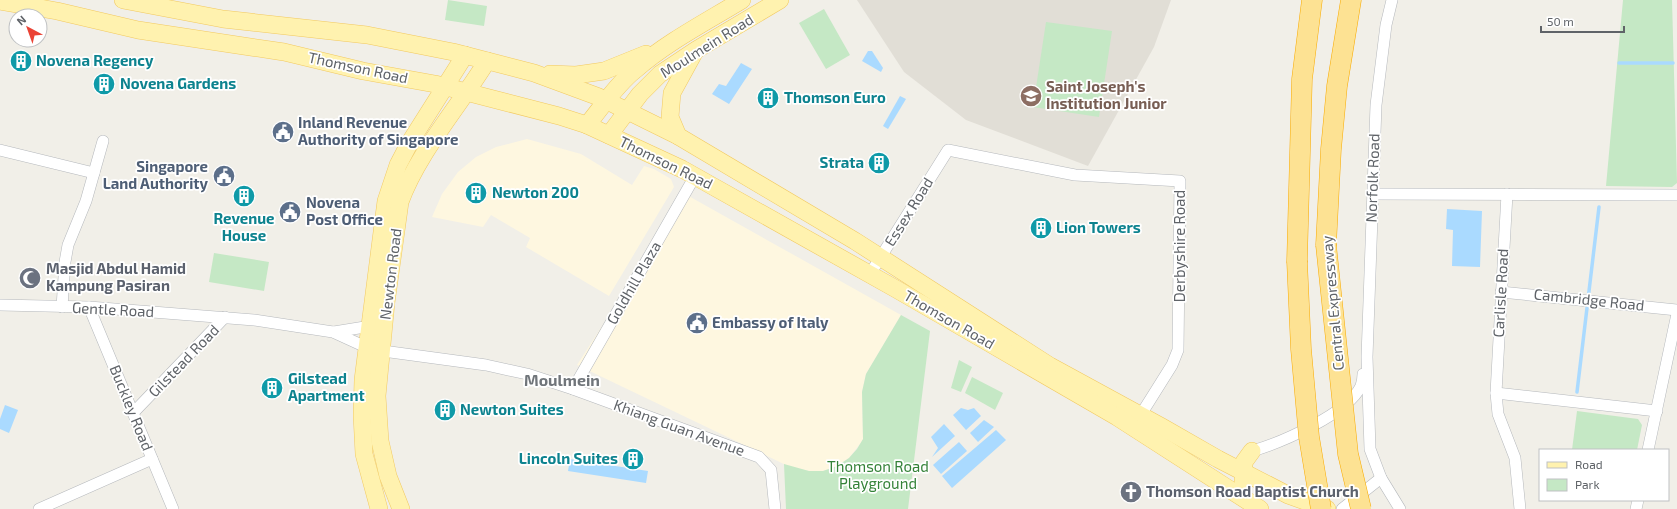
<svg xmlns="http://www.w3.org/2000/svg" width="1677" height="509" font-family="'Exo 2',sans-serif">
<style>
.commercial{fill:#fef7e0}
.education{fill:#e1ded6}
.green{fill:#c5e8c5}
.water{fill:#aadaff}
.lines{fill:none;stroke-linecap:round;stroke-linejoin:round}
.stream{stroke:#aadaff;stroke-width:3.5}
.minor-casing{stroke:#b5b8bc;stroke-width:12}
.primary-casing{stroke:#f2c960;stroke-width:18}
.motorway-casing{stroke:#f9ab00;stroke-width:21}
.minor{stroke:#fff;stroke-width:11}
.primary{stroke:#fff2af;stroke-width:17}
.motorway{stroke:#fde293;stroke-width:20}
.motorway-bridge-casing{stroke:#f9ab00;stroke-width:21;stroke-linecap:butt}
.motorway-bridge{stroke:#fde293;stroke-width:20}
.labels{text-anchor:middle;stroke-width:3.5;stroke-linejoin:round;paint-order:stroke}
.street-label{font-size:15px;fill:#5f6368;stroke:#fff}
.culture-label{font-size:15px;font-weight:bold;fill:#0d838f;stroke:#fff;text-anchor:start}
.education-label{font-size:15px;font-weight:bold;fill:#785e54;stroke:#fff;text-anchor:start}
.service-label{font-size:15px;font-weight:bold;fill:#4e5e75;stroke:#fff;text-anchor:start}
.worship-label{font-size:15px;font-weight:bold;fill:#5b616d;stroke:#fff;text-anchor:start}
.park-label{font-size:15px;fill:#348238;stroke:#fff}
.neighbourhood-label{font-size:16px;font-weight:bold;fill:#70757a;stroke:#fff}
</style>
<rect width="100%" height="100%" fill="#f1efe8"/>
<g class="commercial">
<path d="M527,139l54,15 51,31 12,-19 10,3 17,10 3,8 -65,109 -83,-49 4,-9 -39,-23 -8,12 -51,-10 10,-23 16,-22 18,-15 20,-10z"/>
<path d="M685,194l216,121 -35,59 -4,18 1,48 -14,18 -12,8 -14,5h-14l-19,-4 -213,-102 90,-140z"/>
</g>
<path class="education" d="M857,0h314l-17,47 -66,119 -122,-46 -62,-48z"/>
<g class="green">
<path d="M448,0l39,6 -3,20 -39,-6z"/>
<path d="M1623,0h49l5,183 -5,4 -66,-1z"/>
<path d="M824,9l26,46 -24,14 -27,-46z"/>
<path d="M1046,22l66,9 -13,86 -66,-10z"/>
<path d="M214,253l55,9 -5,29 -55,-9z"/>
<path d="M901,315l29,16 -22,178h-122l-2,-45 25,7h14l14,-5 12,-8 8,-9 6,-10 -1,-47 4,-18z"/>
<path d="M959,360l13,7 -11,25 -10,-4z"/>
<path d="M972,377l31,16 -8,17 -30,-17z"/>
<path d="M1577,411l61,8 4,6 -5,25h-65z"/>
</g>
<g class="water">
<path d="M868,51h4l11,17 -2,4 -19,-11z"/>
<path d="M741,63l11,6 -23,35 -17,-10 7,-10 7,2z"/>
<path d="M900,96l6,3 -18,30 -5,-3z"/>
<path d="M1447,209l35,2 -2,56 -28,-1 1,-36 -7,-1z"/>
<path d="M5,405l13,5 -9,23 -9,-4v-10z"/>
<path d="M961,408l7,2 6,-2 7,8 -15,14 -13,-15z"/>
<path d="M984,420l10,7 -16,15 -8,-9z"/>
<path d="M944,424l11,12 -23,21 6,-9 -7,-11z"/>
<path d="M996,430l10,10 -54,48 -10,-12z"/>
<path d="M959,442l8,9 -26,23 -8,-9z"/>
<path d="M570,459l78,12 -2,12 -78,-12z"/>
</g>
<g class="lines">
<g class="stream">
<path d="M1619,63h54"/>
<path d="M1577,392l22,-185"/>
</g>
<g class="minor-casing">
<g id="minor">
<path d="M1392,0l-6,25 -10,80 -9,252 3,92 11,29 19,31"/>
<path d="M0,150l94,23"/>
<path d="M1372,194l305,1"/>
<path d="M1507,194l-11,199 2,21 17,44 5,51"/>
<path d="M870,274l78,-124 127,25 105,6 -2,169 -6,15 -32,51"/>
<path d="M1501,292l176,18"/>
<path d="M0,305l89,2 165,13 79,12 35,16"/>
<path d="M62,307l3,-45 3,-17 18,-44 17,-60"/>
<path d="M89,307l84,202"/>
<path d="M334,332l37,-6"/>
<path d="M376,353l7,-2 103,14 41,9 46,15 186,68 12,13 4,39"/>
<path d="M573,389l122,-213"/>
<path d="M1496,393l161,18"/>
<path d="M133,413l92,-96"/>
<path d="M1648,450l29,-136"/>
<path d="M1252,451c28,-8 96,-37 109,-65 1,-3 2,-8 2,-12"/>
<path d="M39,509l113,-50"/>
<path d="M1342,509l39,-31"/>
<path d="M1636,509l2,-9"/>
</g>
</g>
<g class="primary-casing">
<g id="primary">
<path d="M123,0l100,19 144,16 86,17 81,21 65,24 79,39 177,105 195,125 112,61 56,32 70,36 39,14"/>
<path d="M0,1l57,10 81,19 146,22 79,19 72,13 124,32 28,9 95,44 214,120 221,128 143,92"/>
<path d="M550,74l26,1 28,-4 42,-17"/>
<path d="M587,125c15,-18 29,-40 48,-55 32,-28 71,-48 107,-70"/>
<path d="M609,135l31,-41 20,-20 36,-24 84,-50"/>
<path d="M678,136l-8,-19 2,-24 22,-40"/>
<path d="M1243,482l1,-20 8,-11"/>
<path d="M379,509l-15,-55 -2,-39 1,-35 23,-179 12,-36 12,-23 55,-87"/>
<path d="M401,509l-13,-33 -8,-35 -3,-45 9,-93 14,-101c17,-48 60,-97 87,-141"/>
</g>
</g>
<g class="motorway-casing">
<g id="motorway">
<path d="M1326,245l5,-96 6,-63 14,-86"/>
<path d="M1297,261l5,-182 10,-79"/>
</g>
</g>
<use href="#minor" class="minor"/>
<use href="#primary" class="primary"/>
<use href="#motorway" class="motorway"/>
<g class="motorway-bridge-casing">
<g id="motorway-bridge">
<path d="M1326,245l22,209 13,55"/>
<path d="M1297,261l4,88 8,88 12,72"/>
</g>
</g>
<use href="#motorway-bridge" class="motorway-bridge"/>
</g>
<defs>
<g id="building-disc" transform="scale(1.15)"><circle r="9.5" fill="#0f9aa8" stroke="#fff"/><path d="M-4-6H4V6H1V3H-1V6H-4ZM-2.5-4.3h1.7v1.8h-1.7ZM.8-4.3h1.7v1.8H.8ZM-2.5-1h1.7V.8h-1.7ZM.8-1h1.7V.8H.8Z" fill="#fff"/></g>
<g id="school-disc" transform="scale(1.15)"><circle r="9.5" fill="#8d6e63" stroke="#fff"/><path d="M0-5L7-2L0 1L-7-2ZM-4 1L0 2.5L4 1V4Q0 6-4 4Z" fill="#fff"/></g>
<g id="civic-disc" transform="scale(1.15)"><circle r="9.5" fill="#5c6f8a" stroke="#fff"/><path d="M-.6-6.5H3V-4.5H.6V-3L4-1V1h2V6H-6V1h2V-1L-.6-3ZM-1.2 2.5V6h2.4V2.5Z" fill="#fff"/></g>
<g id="mosque-disc" transform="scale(1.15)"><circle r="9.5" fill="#6b7280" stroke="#fff"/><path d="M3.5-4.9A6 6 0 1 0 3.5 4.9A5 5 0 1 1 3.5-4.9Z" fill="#fff"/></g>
<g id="church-disc" transform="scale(1.15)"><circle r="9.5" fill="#6b7280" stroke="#fff"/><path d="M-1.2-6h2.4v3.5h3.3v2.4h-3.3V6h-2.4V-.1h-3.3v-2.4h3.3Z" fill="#fff"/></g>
</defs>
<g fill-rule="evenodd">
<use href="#building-disc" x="21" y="61"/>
<use href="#building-disc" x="104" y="84"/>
<use href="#school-disc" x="1031" y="96"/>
<use href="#building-disc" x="768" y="98"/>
<use href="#civic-disc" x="283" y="132"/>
<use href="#building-disc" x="879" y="163"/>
<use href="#civic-disc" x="224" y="176"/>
<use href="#building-disc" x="476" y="193"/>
<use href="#building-disc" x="244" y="196"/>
<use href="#civic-disc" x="290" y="212"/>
<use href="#building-disc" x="1041" y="228"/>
<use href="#mosque-disc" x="30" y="278"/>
<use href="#civic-disc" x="697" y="323"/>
<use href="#building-disc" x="272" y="388"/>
<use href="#building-disc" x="445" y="410"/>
<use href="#building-disc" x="633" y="459"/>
<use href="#church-disc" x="1131" y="492"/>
</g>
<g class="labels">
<g class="street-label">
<text transform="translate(707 46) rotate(-32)" y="5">Moulmein Road</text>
<text transform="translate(358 68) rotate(12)" y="5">Thomson Road</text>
<text transform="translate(666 163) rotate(26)" y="5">Thomson Road</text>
<text transform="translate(1373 178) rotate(-88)" y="5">Norfolk Road</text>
<text transform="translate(909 212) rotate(-58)" y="5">Essex Road</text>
<text transform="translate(1180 246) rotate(-90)" y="5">Derbyshire Road</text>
<text transform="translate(391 274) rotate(-83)" y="5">Newton Road</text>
<text transform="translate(634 283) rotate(-60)" y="5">Goldhill Plaza</text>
<text transform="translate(1501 293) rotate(-87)" y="5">Carlisle Road</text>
<text transform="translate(1589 300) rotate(6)" y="5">Cambridge Road</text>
<text transform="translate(1333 303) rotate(-95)" y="5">Central Expressway</text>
<text transform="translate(113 310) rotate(3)" y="5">Gentle Road</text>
<text transform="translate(949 320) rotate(30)" y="5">Thomson Road</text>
<text transform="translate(184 361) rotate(-46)" y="5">Gilstead Road</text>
<text transform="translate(131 408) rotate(68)" y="5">Buckley Road</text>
<text transform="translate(679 428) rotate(20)" y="5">Khiang Guan Avenue</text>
</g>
<g class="culture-label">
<text x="36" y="66">Novena Regency</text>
<text x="120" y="89">Novena Gardens</text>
<text x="784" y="103">Thomson Euro</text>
<text x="864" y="168" text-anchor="end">Strata</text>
<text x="492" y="198">Newton 200</text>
<text x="244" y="224" text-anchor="middle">Revenue<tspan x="244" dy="17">House</tspan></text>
<text x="1056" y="233">Lion Towers</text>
<text x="288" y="384">Gilstead<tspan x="288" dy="17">Apartment</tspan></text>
<text x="460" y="415">Newton Suites</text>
<text x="618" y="464" text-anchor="end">Lincoln Suites</text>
</g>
<g class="education-label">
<text x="1046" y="92">Saint Joseph's<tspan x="1046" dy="17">Institution Junior</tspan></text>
</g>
<g class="service-label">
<text x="298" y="128">Inland Revenue<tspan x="298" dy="17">Authority of Singapore</tspan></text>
<text x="208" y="172" text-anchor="end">Singapore<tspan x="208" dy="17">Land Authority</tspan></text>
<text x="306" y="208">Novena<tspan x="306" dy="17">Post Office</tspan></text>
<text x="712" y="328">Embassy of Italy</text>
</g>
<g class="worship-label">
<text x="46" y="274">Masjid Abdul Hamid<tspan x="46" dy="17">Kampung Pasiran</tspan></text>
<text x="1146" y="497">Thomson Road Baptist Church</text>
</g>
<g class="park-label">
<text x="878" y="472">Thomson Road<tspan x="878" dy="17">Playground</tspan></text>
</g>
<g class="neighbourhood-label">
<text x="562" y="386">Moulmein</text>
</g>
</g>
<rect x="1539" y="449" width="130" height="52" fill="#ffffff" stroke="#bfc1c3"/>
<rect x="1547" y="462" width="20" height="6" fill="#fff2af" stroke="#bfc1c3"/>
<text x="1575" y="469" font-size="12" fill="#5f6368">Road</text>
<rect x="1547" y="479" width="20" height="12" fill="#c5e8c5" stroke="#bfc1c3"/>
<text x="1575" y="489" font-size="12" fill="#5f6368">Park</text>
<g transform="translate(28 28) rotate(319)"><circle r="19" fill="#ffffff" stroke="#bfc1c3"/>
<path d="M0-3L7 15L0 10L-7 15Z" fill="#ea4335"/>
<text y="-6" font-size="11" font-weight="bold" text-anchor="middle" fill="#5f6368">N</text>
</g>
<path d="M1541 26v6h83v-6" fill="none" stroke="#5f6368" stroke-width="2"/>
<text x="1547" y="26" font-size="12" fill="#5f6368" stroke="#ffffff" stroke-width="3" paint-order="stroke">50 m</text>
</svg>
